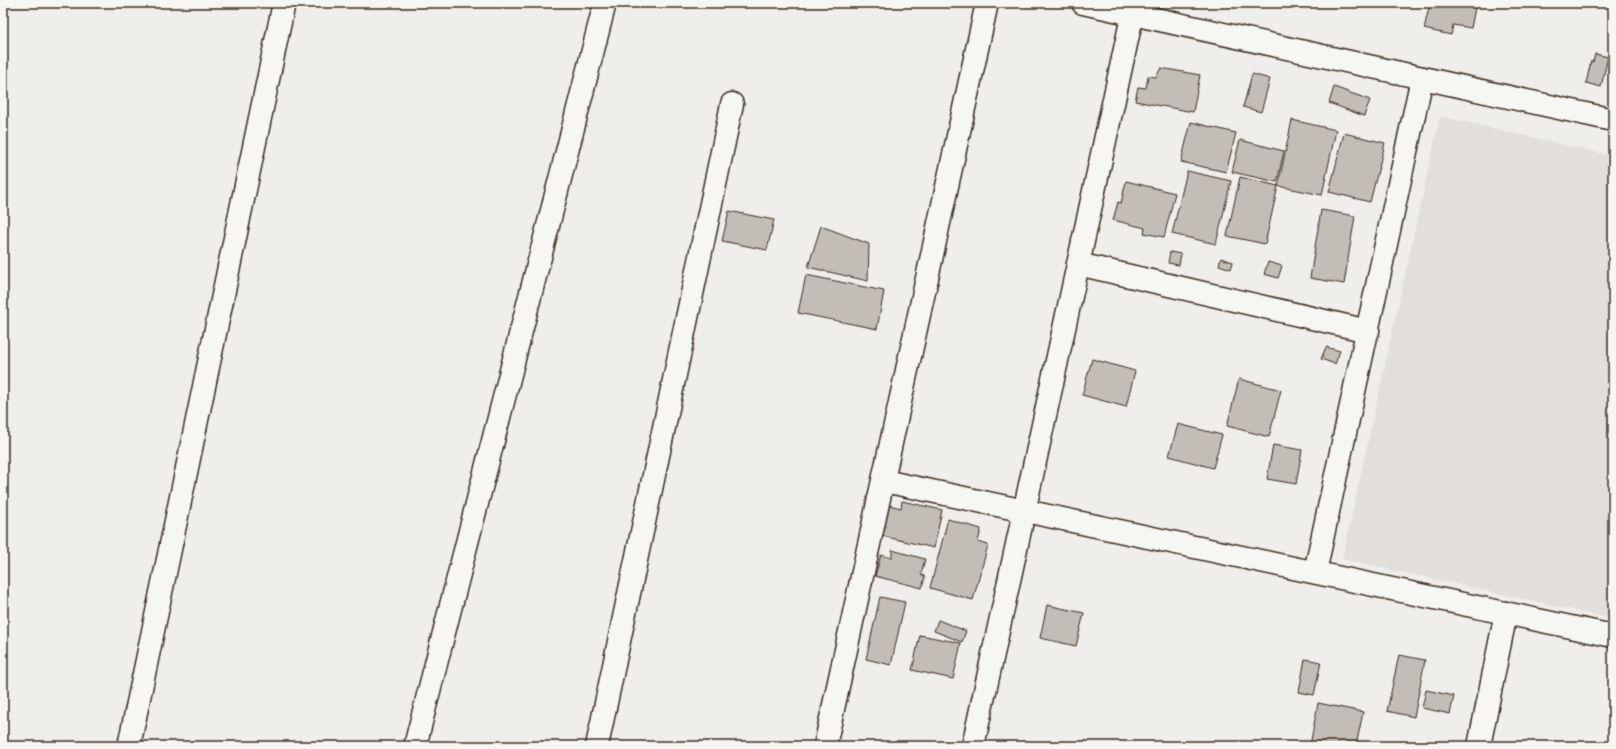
<svg xmlns="http://www.w3.org/2000/svg" width="1616" height="749" font-family="'Indie Flower',sans-serif">
<style>
.built{fill:#e2dfdb}
.building{fill:#c2bdb7;stroke:#3b2a1e}
.lines{fill:none;stroke-linecap:round;stroke-linejoin:round}
.street-casing{stroke:#3b2a1e;stroke-width:25}
.street{stroke:#f6f6f2;stroke-width:22}
</style>
<rect width="100%" height="100%" fill="#efeeea"/>
<filter id="ink" filterUnits="userSpaceOnUse"><feTurbulence type="fractalNoise" baseFrequency=".025" numOctaves="2"/><feDisplacementMap in="SourceGraphic" scale="8" xChannelSelector="R" yChannelSelector="G"/><feConvolveMatrix kernelMatrix="1 2 1 2 8 2 1 2 1" color-interpolation-filters="sRGB"/></filter>
<g filter="url(#ink)">
<path class="built" d="M1440,116l173,40v463l-271,-60z"/>
<g class="building">
<path d="M1430,3h46l-5,25 -18,-3 -2,10 -27,-6z"/>
<path d="M1488,3h13l-1,3z"/>
<path d="M1595,54l13,3 -7,30 -15,-4 5,-22 2,1z"/>
<path d="M1161,68l39,7 -7,37 -58,-11 3,-14 8,1 2,-12 8,1z"/>
<path d="M1252,74l18,5 -9,33 -18,-5z"/>
<path d="M1334,87l36,13 -6,16 -35,-13z"/>
<path d="M1292,120l44,10 -14,65 -44,-9z"/>
<path d="M1191,122l45,11 -10,39 -45,-10z"/>
<path d="M1344,133l41,10 -15,59 -41,-10z"/>
<path d="M1240,140l44,11 -7,31 -45,-10z"/>
<path d="M1187,171l44,10 -15,63 -44,-10z"/>
<path d="M1240,177l38,9 -13,58 -38,-8z"/>
<path d="M1126,181l49,12 -11,44 -20,-4 1,-5 -32,-8 5,-18 3,1z"/>
<path d="M1321,210l34,6 -11,68 -34,-6z"/>
<path d="M729,211l45,9 -7,30 -45,-9z"/>
<path d="M821,226l48,18 -1,37 -60,-14z"/>
<path d="M1170,252l11,2 -2,11 -11,-2z"/>
<path d="M1221,258l12,4 -2,7 -12,-4z"/>
<path d="M1268,262l14,4 -4,12 -14,-4z"/>
<path d="M806,275l78,16 -7,38 -79,-16z"/>
<path d="M1326,347l14,4 -5,13 -14,-5z"/>
<path d="M1092,359l43,12 -9,36 -44,-12z"/>
<path d="M1239,379l42,11 -12,47 -42,-11z"/>
<path d="M1178,424l44,11 -9,33 -44,-12z"/>
<path d="M1273,445l29,5 -6,34 -29,-5z"/>
<path d="M902,501l40,9 -8,38 -52,-12 7,-31 12,3z"/>
<path d="M948,519l33,10 -3,13 10,3 -15,55 -43,-12z"/>
<path d="M892,550l33,9 -4,15 4,3 -3,11 -47,-12 6,-21 11,3z"/>
<path d="M880,597l25,5 -14,63 -25,-6z"/>
<path d="M1047,605l37,8 -8,33 -36,-8z"/>
<path d="M938,620l28,11 -4,11 -28,-11z"/>
<path d="M920,635l41,8 -8,36 -41,-9z"/>
<path d="M1399,655l26,5 -11,57 -27,-6z"/>
<path d="M1305,659l16,3 -7,33 -15,-3z"/>
<path d="M1426,690l28,6 -4,18 -28,-6z"/>
<path d="M1318,703l45,9 -7,34h-46z"/>
</g>
<g class="lines">
<g class="street-casing">
<g id="street">
<path d="M1083,3l530,117"/>
<path d="M1078,264l290,67"/>
<path d="M884,481l729,155"/>
<path d="M1315,572l107,-494"/>
<path d="M129,746l155,-743"/>
<path d="M415,746l190,-743"/>
<path d="M597,746l135,-642"/>
<path d="M825,746l162,-743"/>
<path d="M973,746l162,-743"/>
<path d="M1479,746l27,-133"/>
</g>
</g>
<use href="#street" class="street"/>
</g>
</g>
<rect width="1616" height="749" fill="none" stroke="#f6f6f2" stroke-width="16"/>
<rect x="8" y="8" width="1600" height="733" fill="none" stroke="#3b2a1e" stroke-width="1.5" filter="url(#ink)"/>
</svg>
